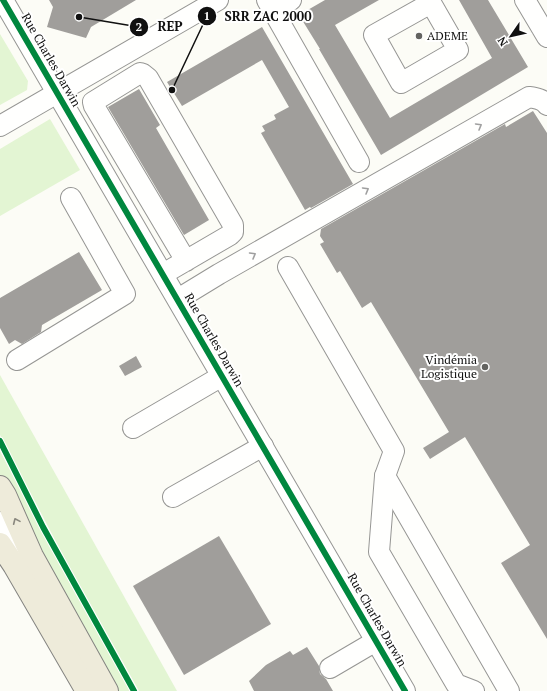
<svg xmlns="http://www.w3.org/2000/svg" width="547" height="691" font-family="'PT Serif',serif">
<style>
.green{fill:#e3f5d3}
.building{fill:#a09e9b}
.lines{fill:none;stroke-linecap:round;stroke-linejoin:round}
.minor-casing{stroke:#969694;stroke-width:22}
.major-casing{stroke:#848481;stroke-width:24}
.minor{stroke:#fffffe;stroke-width:20}
.major{stroke:#eeebda;stroke-width:22}
.cycleway-casing{stroke:#fff;stroke-width:8}
.cycleway{stroke:#00873e;stroke-width:6}
.oneway{stroke:#9f9f9f}
.oneway2{stroke:#8a887f}
.poi-dot{fill:#636360;stroke:#fff;stroke-width:1.5}
.labels{text-anchor:middle;stroke-width:4;stroke-linejoin:round;paint-order:stroke}
.poi-label{font-size:12px;fill:#101010;stroke:#fff;text-anchor:start}
.street-label{font-size:12px;fill:#101010;stroke:#fff}
.leader{fill:none;stroke:#101010;stroke-width:1.5}
.callout-dot{fill:#101010;stroke:#fff;stroke-width:1.5}
.mark-label{font-size:12px;text-anchor:middle;font-weight:bold;fill:#fff}
.callout-label{font-size:13px;text-anchor:middle;font-weight:bold;fill:#101010;stroke:#fff;stroke-width:4;stroke-linejoin:round;paint-order:stroke}
</style>
<rect width="100%" height="100%" fill="#fcfcf6"/>
<g class="green">
<path d="M0,34l28,47 -1,9 -27,15z"/>
<path d="M50,119l30,51 -80,46v-67z"/>
<path d="M0,375l177,316h-38l-75,-134 -64,-122z"/>
<path d="M0,451l74,140 58,100h-17l-115,-215z"/>
</g>
<g class="building">
<path d="M49,0h87l-45,27 -5,11 -39,-11 6,-20z"/>
<path d="M325,0h54l-44,25 55,93 102,-60 -33,-58h29l40,67 -147,88 -62,-106h1l-21,-34z"/>
<path d="M262,27l91,157 -42,24 -1,-1 -5,3 -44,-77 4,-2 -3,-5 14,-7 -2,-4 15,-8 -27,-47 -80,46 -15,-24z"/>
<path d="M139,89l21,36 -4,3 53,92 -25,15 -76,-128z"/>
<path d="M533,111l14,22v506l-46,-76 29,-18 -65,-108 -35,22 -7,-11 26,-16 -78,-130 -9,6 -22,-37 -3,2 -17,-29 4,-2 -4,-6 1,-7 184,-105 1,3z"/>
<path d="M79,252l23,38 -60,35 -1,7 -19,12 -7,-4 -6,4 -9,-16v-30z"/>
<path d="M136,356l6,11 -17,9 -6,-10z"/>
<path d="M219,536l52,88 -87,51 -51,-89z"/>
<path d="M307,647l12,19v2l1,6 6,5 7,12h-79l-5,-10 17,-16 24,-14 3,4z"/>
</g>
<g class="lines">
<g class="minor-casing">
<g id="minor">
<path d="M3,0l402,691"/>
<path d="M267,0l92,162"/>
<path d="M429,0l2,3 27,47 -57,33 -27,-48 57,-32"/>
<path d="M525,0l22,37"/>
<path d="M273,10l18,-10"/>
<path d="M0,126l218,-126"/>
<path d="M288,267l106,184 -9,25 124,215"/>
<path d="M163,274l67,-39 3,-3v-7l-85,-147 -5,-4 -3,-1 -47,29 1,4 92,155"/>
<path d="M178,299l41,-25 310,-177c7,1 14,2 18,8"/>
<path d="M17,360l108,-66 -54,-96"/>
<path d="M133,428l89,-52"/>
<path d="M385,476l-6,76 77,132 18,7"/>
<path d="M173,497l90,-51"/>
<path d="M0,522l22,39"/>
<path d="M330,668l46,-27"/>
</g>
</g>
<g class="major-casing">
<g id="major">
<path d="M0,487l5,8 27,61 75,135"/>
<path d="M0,544l14,21 73,126"/>
</g>
</g>
<use href="#minor" class="minor"/>
<use href="#major" class="major"/>
<g class="cycleway-casing">
<g id="cycleway">
<path d="M3,0l402,691"/>
<path d="M0,441l43,86 91,164"/>
</g>
</g>
<use href="#cycleway" class="cycleway"/>
</g>
<defs><path id="oneway-chevron" d="M-2-3.5L2.5 0L-2 3.5" fill="none" stroke-width="1.6" stroke-linecap="round" stroke-linejoin="round"/></defs>
<g class="oneway">
<use href="#oneway-chevron" transform="translate(479 126) rotate(-30)"/>
<use href="#oneway-chevron" transform="translate(366 190) rotate(-30)"/>
<use href="#oneway-chevron" transform="translate(253 255) rotate(-30)"/>
</g>
<use class="oneway2" href="#oneway-chevron" transform="translate(16 521) rotate(-114)"/>
<g class="poi-dot">
<circle cx="419" cy="36" r="4"/>
<circle cx="485" cy="367" r="4"/>
</g>
<g class="labels">
<g class="poi-label">
<text x="427" y="40">ADEME</text>
<text x="477" y="364" text-anchor="end">Vindémia<tspan x="477" dy="14">Logistique</tspan></text>
</g>
<g class="street-label">
<text transform="translate(51 60) rotate(60)" y="4">Rue Charles Darwin</text>
<text transform="translate(214 340) rotate(60)" y="4">Rue Charles Darwin</text>
<text transform="translate(377 620) rotate(60)" y="4">Rue Charles Darwin</text>
</g>
</g>
<path class="leader" d="M172 90L207 16M79 17L139 27"/>
<g class="callout-dot">
<circle cx="172" cy="90" r="4"/>
<circle cx="79" cy="17" r="4"/>
<circle cx="207" cy="16" r="10"/>
<circle cx="139" cy="27" r="10"/>
</g>
<g class="mark-label">
<text x="207" y="20">1</text>
<text x="139" y="31">2</text>
</g>
<g class="callout-label">
<text x="268" y="21">SRR ZAC 2000</text>
<text x="170" y="31">REP</text>
</g>
<g transform="translate(511 36) rotate(236)" stroke="#ffffff" stroke-width="3" paint-order="stroke">
<path d="M0-3L7 15L0 10L-7 15Z" fill="#101010"/>
<text y="-6" font-size="11" font-weight="bold" text-anchor="middle" fill="#101010">N</text>
</g>
</svg>
